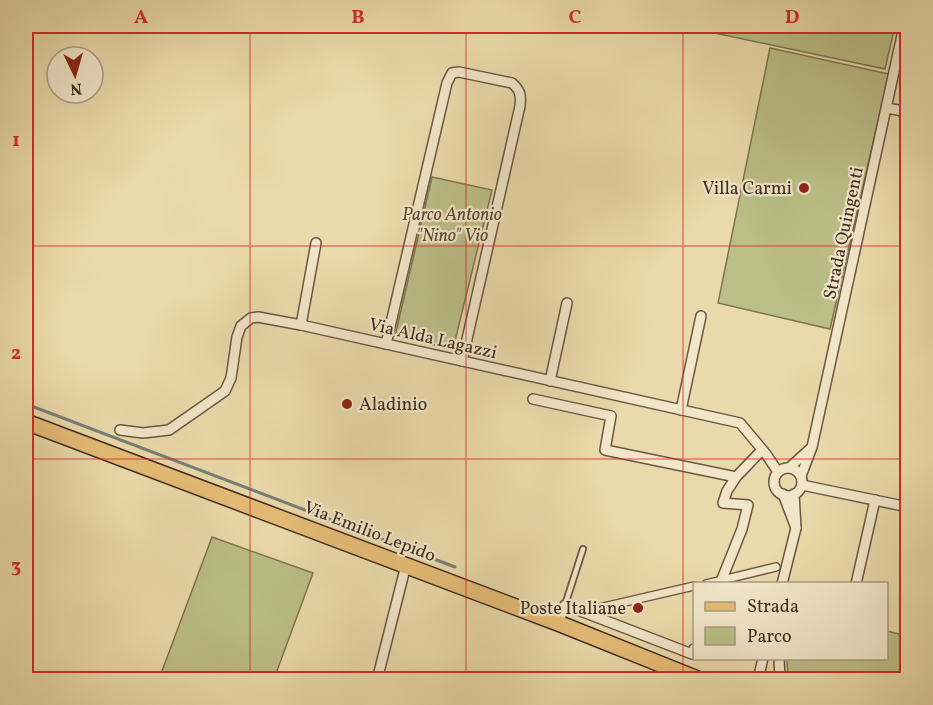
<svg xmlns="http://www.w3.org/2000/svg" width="933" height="705" font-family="Vollkorn,serif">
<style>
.green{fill:#bbbe86;stroke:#7d7454;stroke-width:1.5}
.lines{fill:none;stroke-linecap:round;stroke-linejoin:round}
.stream{stroke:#768077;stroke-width:3}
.service-casing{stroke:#6a5643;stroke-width:8}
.pedestrian-casing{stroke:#6a5643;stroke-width:10}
.minor-casing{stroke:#6a5643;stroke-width:12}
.primary-casing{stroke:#3f2b21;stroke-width:18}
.service{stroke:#f1e6c8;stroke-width:4.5}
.pedestrian{stroke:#f1e6c8;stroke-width:7}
.minor{stroke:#f1e6c8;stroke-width:9}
.primary{stroke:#e5bc75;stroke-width:15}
.grid{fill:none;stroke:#d62828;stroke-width:1.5;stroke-opacity:0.55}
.poi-dot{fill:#8f2418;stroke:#f1e6c8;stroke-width:2}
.labels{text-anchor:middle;stroke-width:4.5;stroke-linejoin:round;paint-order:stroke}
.poi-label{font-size:18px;fill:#3f2b21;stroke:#f1e6c8;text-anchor:end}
.park-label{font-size:18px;font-style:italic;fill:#584835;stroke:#f1e6c8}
.street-label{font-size:18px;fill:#3f2b21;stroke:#f1e6c8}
.neatline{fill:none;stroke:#d62828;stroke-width:2}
.grid-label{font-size:20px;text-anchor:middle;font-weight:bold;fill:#d62828}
</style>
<rect width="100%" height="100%" fill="#ead9aa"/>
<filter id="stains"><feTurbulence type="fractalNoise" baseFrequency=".00333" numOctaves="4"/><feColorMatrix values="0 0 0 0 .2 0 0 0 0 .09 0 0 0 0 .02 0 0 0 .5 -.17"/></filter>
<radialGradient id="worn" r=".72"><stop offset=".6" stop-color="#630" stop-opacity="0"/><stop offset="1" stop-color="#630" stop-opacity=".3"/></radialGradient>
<g class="green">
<path d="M701,26h194l-10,43 -185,-39z"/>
<path d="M770,48l119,26 -59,255 -112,-26z"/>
<path d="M432,177l60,13 -39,159 -58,-13z"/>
<path d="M212,537l101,36 -39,106h-115z"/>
<path d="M887,631l20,5v43h-119l-1,-20 99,-1z"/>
</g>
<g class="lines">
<path class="stream" d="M26,404l429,163"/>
<g class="service-casing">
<path id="service" d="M565,605l18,-56"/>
</g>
<g class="pedestrian-casing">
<g id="pedestrian">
<path d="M706,584l70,-17"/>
<path d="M591,615l8,-7 95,-22"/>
</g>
</g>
<g class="minor-casing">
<g id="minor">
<path d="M887,108l21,4"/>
<path d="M301,325l15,-82"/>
<path d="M386,344l61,-261 5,-10 7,-1 53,11c9,8 9,13 8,23l-58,255"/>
<path d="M550,381l17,-78"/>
<path d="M533,399l78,17 -6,34 131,27 26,-27"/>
<path d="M681,410l20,-94"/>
<path d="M120,430l23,3 26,-3 56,-39 6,-13 6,-41 4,-11 10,-8 7,-1 43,8 439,98 26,31 12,18"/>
<path d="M789,468l21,-19"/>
<circle cx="788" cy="482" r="14"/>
<path d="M801,476l11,-29 92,-421"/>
<path d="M802,485l106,22"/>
<path d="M783,494l13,34 -2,-34"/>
<path d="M720,584l22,-55 6,-24 -25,-2 4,-12 9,-14"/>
<path d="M782,584l14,-56"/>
<path d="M856,584l19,-84"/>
<path d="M558,623l7,-18 127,49 2,-5"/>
<path d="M779,658l1,22"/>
<path d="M377,680l29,-115"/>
<path d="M758,680l5,-22"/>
</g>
</g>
<g class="primary-casing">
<path id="primary" d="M26,422l532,201 142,57"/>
</g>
<use href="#service" class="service"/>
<use href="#pedestrian" class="pedestrian"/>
<use href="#minor" class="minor"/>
<use href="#primary" class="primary"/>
</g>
<path class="grid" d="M250,26v654M466,26v654M683,26v654M26,246h882M26,459h882"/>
<g class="poi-dot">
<circle cx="804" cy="188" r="6"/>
<circle cx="347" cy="404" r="6"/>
<circle cx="638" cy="608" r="6"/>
</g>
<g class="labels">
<g class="poi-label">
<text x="792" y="194">Villa Carmi</text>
<text x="359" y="410" text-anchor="start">Aladinio</text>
<text x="626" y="614">Poste Italiane</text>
</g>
<g class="park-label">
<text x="452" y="220">Parco Antonio<tspan x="452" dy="21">"Nino" Vio</tspan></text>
</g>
<g class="street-label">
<text transform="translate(843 233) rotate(-78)" y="6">Strada Quingenti</text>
<text transform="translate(433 338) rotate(13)" y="6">Via Alda Lagazzi</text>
<text transform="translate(370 531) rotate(21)" y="6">Via Emilio Lepido</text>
</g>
</g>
<rect width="933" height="705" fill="none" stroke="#ead9aa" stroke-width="66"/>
<rect x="693" y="582" width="195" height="78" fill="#f1e6c8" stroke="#aa9b85" stroke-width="1.5"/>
<rect x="705" y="602" width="30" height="9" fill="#e5bc75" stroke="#aa9b85" stroke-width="1.5"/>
<text x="747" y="612" font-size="18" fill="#3f2b21">Strada</text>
<rect x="705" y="627" width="30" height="18" fill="#bbbe86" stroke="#aa9b85" stroke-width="1.5"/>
<text x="747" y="642" font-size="18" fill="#3f2b21">Parco</text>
<g transform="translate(75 75) rotate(175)"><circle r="28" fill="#f1e6c8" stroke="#aa9b85" stroke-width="1.5"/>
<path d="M0-4.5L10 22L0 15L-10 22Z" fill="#8f2418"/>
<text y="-9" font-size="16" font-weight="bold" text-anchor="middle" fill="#3f2b21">N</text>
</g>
<rect x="33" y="33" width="867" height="639" class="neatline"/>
<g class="grid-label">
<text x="141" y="23">A</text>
<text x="358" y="23">B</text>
<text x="575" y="23">C</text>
<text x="792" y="23">D</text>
<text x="16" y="146">1</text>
<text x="16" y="359">2</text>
<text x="16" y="572">3</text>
</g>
<rect width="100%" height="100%" filter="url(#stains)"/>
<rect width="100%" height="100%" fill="url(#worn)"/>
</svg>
